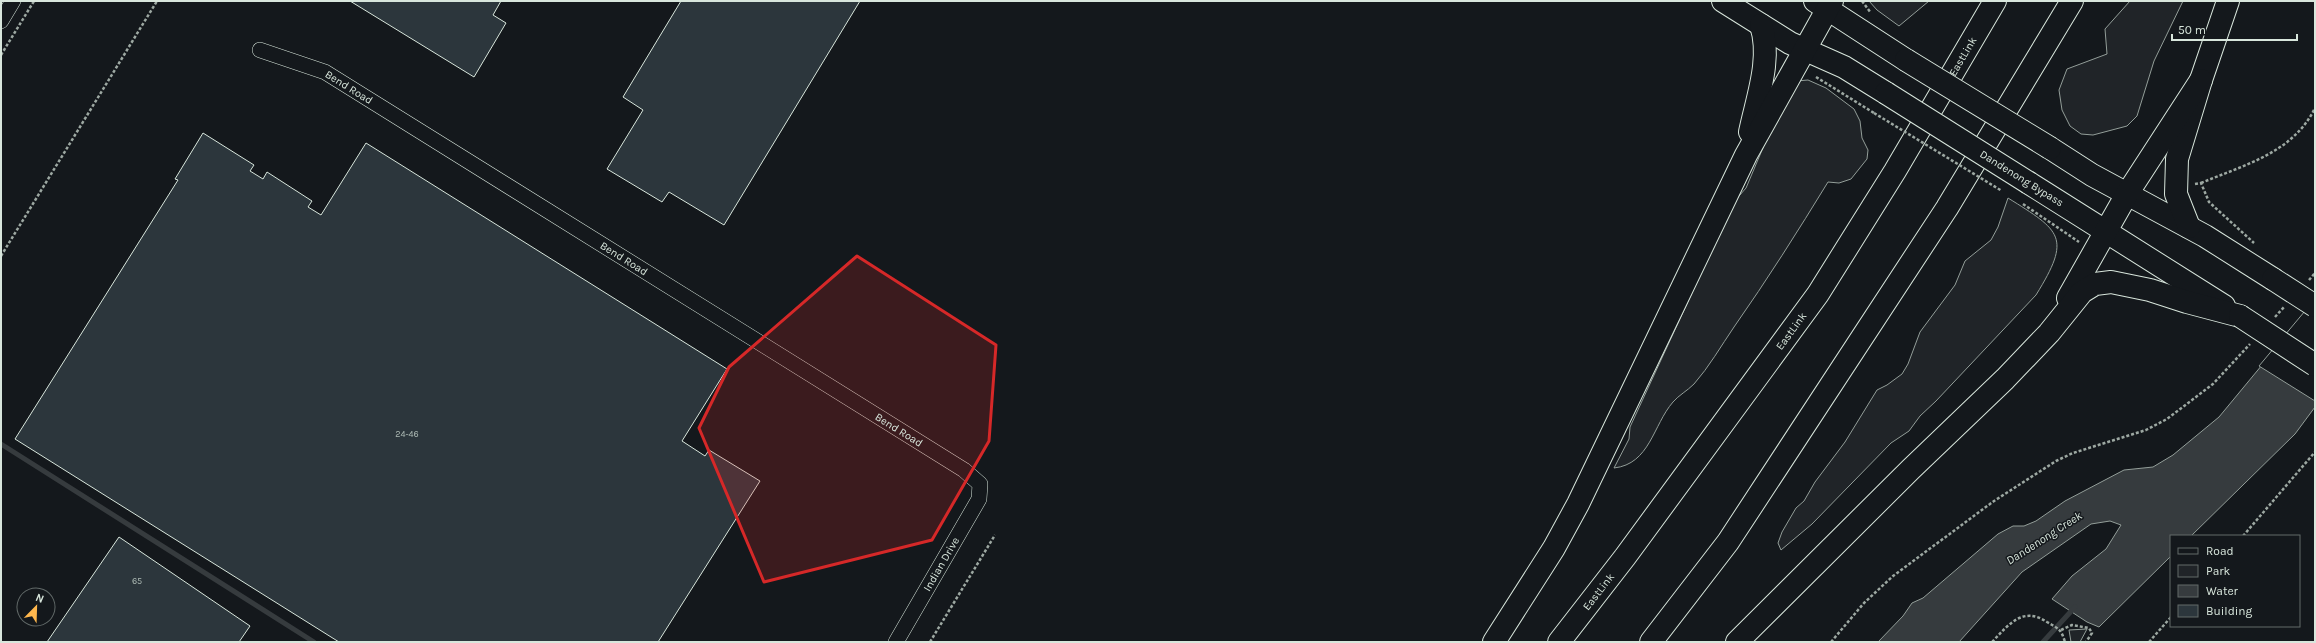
<svg xmlns="http://www.w3.org/2000/svg" width="2316" height="643" font-family="Karla,sans-serif">
<style>
.green{fill:#202428;stroke:#939e99}
.water{fill:#363b3e;stroke:#939e99}
.pier{fill:#14181c;stroke:#939e99}
.lines{fill:none;stroke-linecap:round;stroke-linejoin:round}
.stream{stroke:#363b3e;stroke-width:5}
.building{fill:#2c363c;stroke:#d8e6dc}
.street-casing{stroke:#d8e6dc;stroke-width:16}
.highway-casing{stroke:#d8e6dc;stroke-width:24}
.path{stroke:#9da8a2;stroke-width:2.5;stroke-dasharray:3 2;stroke-linecap:butt}
.street{stroke:#14181c;stroke-width:15}
.highway{stroke:#14181c;stroke-width:22}
.highway-bridge-casing{stroke:#d8e6dc;stroke-width:24;stroke-linecap:butt}
.path-bridge{stroke:#9da8a2;stroke-width:2.5;stroke-dasharray:3 2;stroke-linecap:butt}
.highway-bridge{stroke:#14181c;stroke-width:22}
.marked{fill:#d62828;fill-opacity:0.2;stroke:#d62828;stroke-width:3;stroke-linejoin:round}
.labels{text-anchor:middle;stroke-width:3;stroke-linejoin:round;paint-order:stroke}
.number-label{font-size:9px;fill:#adbab4}
.street-label{font-size:11px;fill:#d8e6dc;stroke:#14181c}
.water-label{font-size:12px;font-style:italic;fill:#d8e6dc;stroke:#14181c}
</style>
<rect width="100%" height="100%" fill="#14181c"/>
<g class="green">
<path d="M1869,1h60l-30,25 -22,-16z"/>
<path d="M2130,1h53l-29,60 -17,55 -10,10 -34,9 -12,-1 -11,-8 -8,-16 -3,-20 8,-21 40,-15 -2,-25z"/>
<path d="M1808,80l18,8 28,21 6,12 2,17 6,12 -1,9 -16,20 -12,4 -11,-1c-30,49 -61,98 -94,145 -13,19 -25,40 -40,57 -7,7 -15,11 -21,18 -20,23 -23,62 -59,66l15,-29 1,-12 61,-132 34,-83 21,-24 19,-45 31,-62z"/>
<path d="M2008,198c53,33 64,39 28,97l-100,106 -16,15 -11,15 -18,12 -79,81 -31,26 -3,-7 4,-11 14,-24 8,-7 11,-19 30,-40 32,-52 10,-5 15,-11 6,-10 12,-32 35,-47 10,-24 26,-21 7,-13z"/>
<path d="M2087,629l-7,13h-9l-2,-12z"/>
</g>
<path class="water" d="M2315,301v106l-20,27 -104,102h-20v20l-72,71 -12,-5 -35,-23 20,-23 34,-27 15,-24 -11,-4 -19,3 -69,48 -63,70h-81l25,-26 9,-13 11,-5 75,-64 15,-8h11l12,-5 29,-20 59,-31 29,-3 20,-12 46,-38z"/>
<path class="pier" d="M2315,299v102l-56,-35z"/>
<g class="lines">
<g class="stream">
<path d="M1,444l313,198"/>
<path d="M2043,642l32,-35"/>
</g>
</g>
<g class="building">
<path d="M350,1h151l-8,14 13,8 -32,54z"/>
<path d="M681,1h179l-136,224 -55,-33 -7,10 -55,-33 36,-59 -20,-13z"/>
<path d="M203,133l51,32 -4,6 13,8 4,-7 45,29 -4,6 13,8 45,-72 361,226 -45,72 23,15 4,-6 51,31 -102,161h-319l-324,-203 163,-259 -3,-1z"/>
<path d="M119,537l131,89 -11,16h-192z"/>
</g>
<g class="lines">
<g class="street-casing">
<g id="street">
<path d="M1,21l12,-20"/>
<path id="s1" d="M260,50l65,22 639,398 16,14 -1,15 -83,143"/>
</g>
</g>
<g class="highway-casing">
<g id="highway">
<path d="M1723,1l67,42 54,24 42,26"/>
<path d="M1815,1l91,59"/>
<path d="M1750,132c7,-34 22,-73 11,-107"/>
<path d="M2050,148l42,27 113,61 68,43"/>
<path d="M2029,183l195,123"/>
<path d="M2189,227l-13,-33 1,-35 24,-79 27,-79"/>
<path d="M2068,298l59,-104 74,-114"/>
<path d="M1494,642l60,-94 24,-44 168,-349 86,-154"/>
<path id="s2" d="M1559,642l66,-85 193,-263 77,-123 100,-170"/>
<path d="M1651,642l77,-100 219,-334 125,-207"/>
<path d="M1737,642l174,-173 94,-90 44,-46 33,-41 13,-8 16,-2 39,8 37,12 53,14"/>
</g>
</g>
<g class="path">
<path d="M1862,1l9,12"/>
<path d="M1,55l33,-54"/>
<path d="M1816,77l58,36"/>
<path d="M2201,183c43,-18 92,-30 114,-75"/>
<path d="M2195,184l6,-1 8,19 45,41"/>
<path d="M2023,204l56,38"/>
<path d="M1,256l156,-255"/>
<path d="M2309,280l6,-7"/>
<path d="M2275,317l9,-10"/>
<path d="M2243,536l72,-84"/>
<path d="M2061,630l11,-5 17,3 3,5 -6,9"/>
<path d="M930,642l65,-107"/>
<path d="M1831,642l33,-39 29,-27 101,-75 62,-40 17,-8 73,-23 21,-11 46,-35 37,-40"/>
<path d="M1992,642c17,-18 31,-36 55,-20 12,7 14,7 18,20"/>
<path d="M2149,642l22,-25"/>
</g>
<use href="#street" class="street"/>
<use href="#highway" class="highway"/>
<g class="highway-bridge-casing">
<g id="highway-bridge">
<path d="M1906,60l144,88"/>
<path d="M1886,93l143,90"/>
<path d="M2273,279l42,27"/>
<path d="M2240,316l75,49"/>
</g>
</g>
<path class="path-bridge" d="M1874,113l128,78"/>
<use href="#highway-bridge" class="highway-bridge"/>
</g>
<path class="marked" d="M857,256l139,89 -7,96 -57,99 -168,42 -65,-154 30,-61z"/>
<g class="labels">
<g class="number-label">
<text x="407" y="437">24-46</text>
<text x="137" y="584">65</text>
</g>
<g class="street-label">
<text dy="4" stroke="none"><textPath href="#s2" startOffset="712">EastLink</textPath></text>
<text dy="4" stroke="none"><textPath href="#s1" startOffset="97">Bend Road</textPath></text>
<text transform="translate(2022 178) rotate(32)" y="4">Dandenong Bypass</text>
<text dy="4" stroke="none"><textPath href="#s1" startOffset="421">Bend Road</textPath></text>
<text dy="4" stroke="none"><textPath href="#s2" startOffset="388">EastLink</textPath></text>
<text dy="4" stroke="none"><textPath href="#s1" startOffset="745">Bend Road</textPath></text>
<text transform="translate(941 564) rotate(-60)" y="4">Indian Drive</text>
<text dy="4" stroke="none"><textPath href="#s2" startOffset="64">EastLink</textPath></text>
</g>
<g class="water-label">
<text transform="translate(2044 538) rotate(-33)" y="4">Dandenong Creek</text>
</g>
</g>
<rect width="2316" height="643" fill="none" stroke="#d8e6dc" stroke-width="4"/>
<rect x="2170" y="535" width="130" height="92" fill="#14181c" stroke="#626a69"/>
<rect x="2178" y="548" width="20" height="6" fill="#14181c" stroke="#626a69"/>
<text x="2206" y="555" font-size="12" fill="#d8e6dc">Road</text>
<rect x="2178" y="565" width="20" height="12" fill="#202428" stroke="#626a69"/>
<text x="2206" y="575" font-size="12" fill="#d8e6dc">Park</text>
<rect x="2178" y="585" width="20" height="12" fill="#363b3e" stroke="#626a69"/>
<text x="2206" y="595" font-size="12" fill="#d8e6dc">Water</text>
<rect x="2178" y="605" width="20" height="12" fill="#2c363c" stroke="#626a69"/>
<text x="2206" y="615" font-size="12" fill="#d8e6dc">Building</text>
<g transform="translate(36 607) rotate(23)"><circle r="19" fill="#14181c" stroke="#626a69"/>
<path d="M0-3L7 15L0 10L-7 15Z" fill="#ffb74d"/>
<text y="-6" font-size="11" font-weight="bold" text-anchor="middle" fill="#d8e6dc">N</text>
</g>
<path d="M2172 34v6h125v-6" fill="none" stroke="#d8e6dc" stroke-width="2"/>
<text x="2178" y="34" font-size="12" fill="#d8e6dc" stroke="#14181c" stroke-width="3" paint-order="stroke">50 m</text>
</svg>
